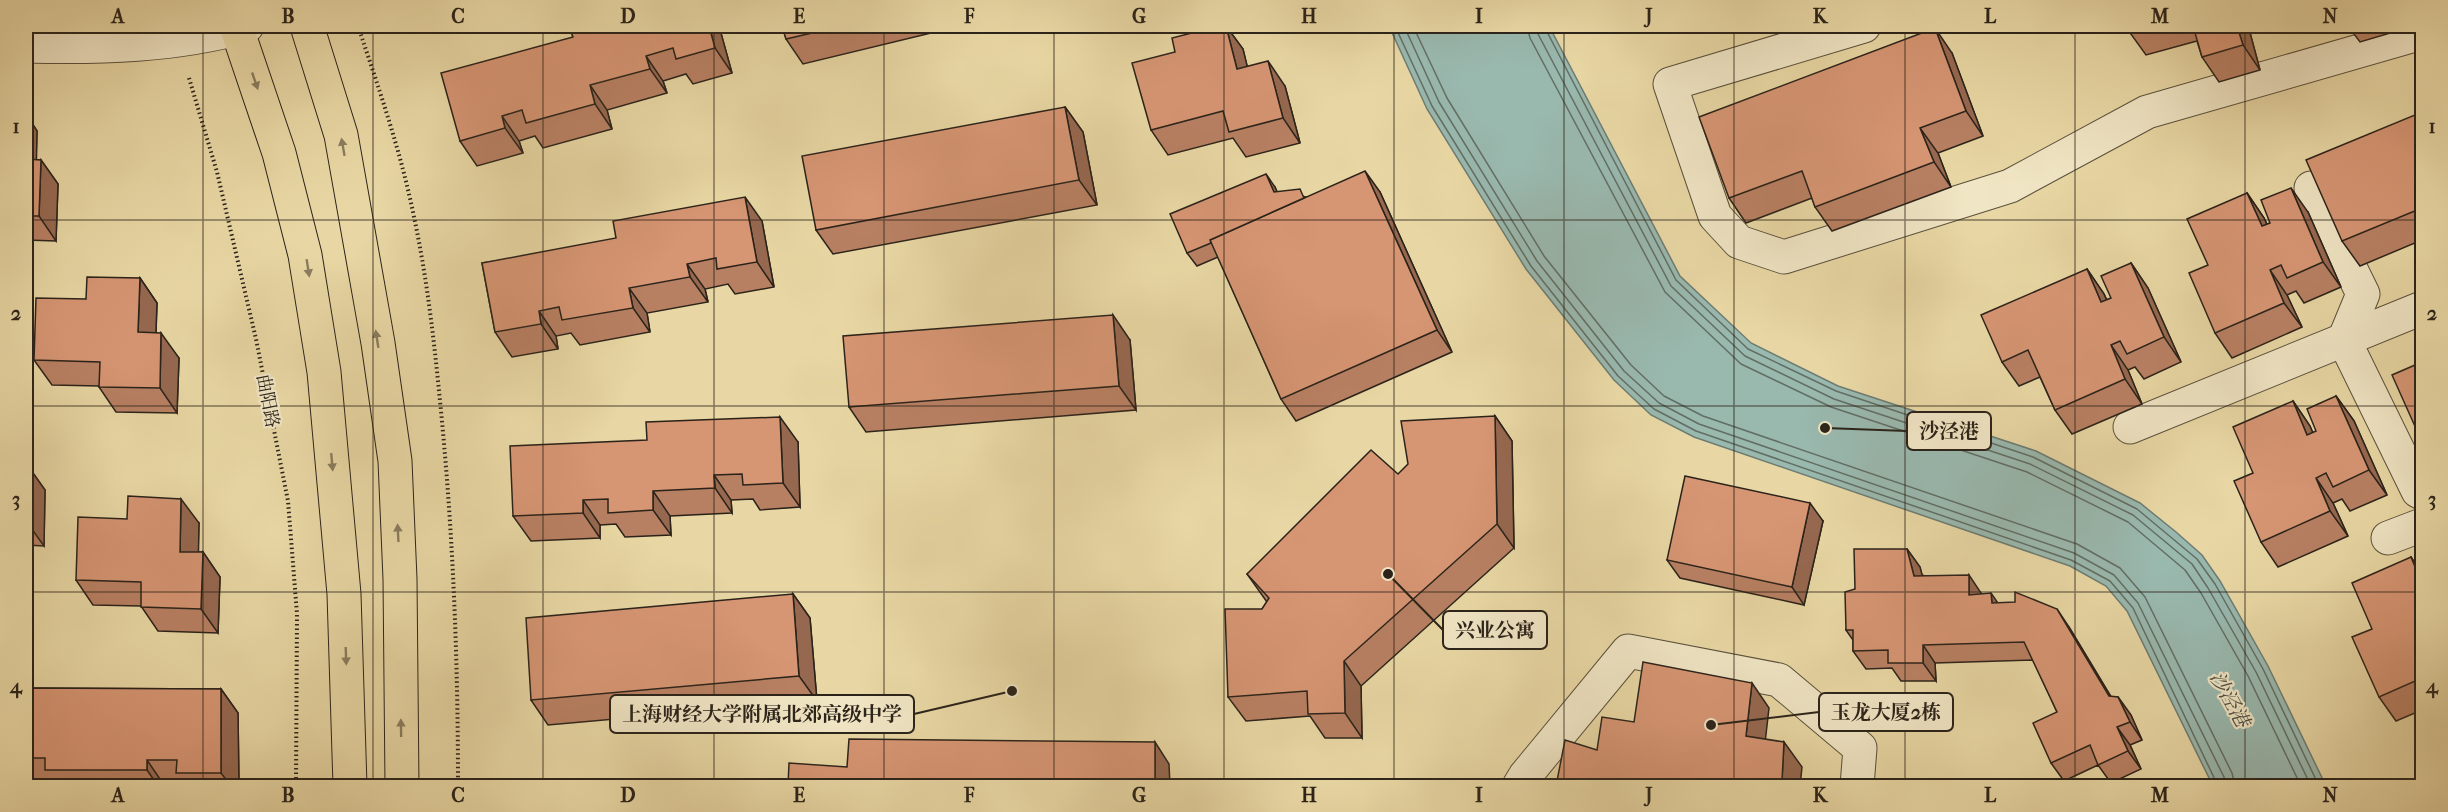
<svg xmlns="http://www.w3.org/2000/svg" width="2448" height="812" font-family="'IM FELL French Canon','Noto Serif SC',serif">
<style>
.water{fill:#99b8ae;stroke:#6d7c73;stroke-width:1.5}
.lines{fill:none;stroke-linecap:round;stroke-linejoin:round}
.shore{stroke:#626e64;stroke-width:1.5}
.minor-casing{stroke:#5a503c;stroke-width:35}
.major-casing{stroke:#2b231a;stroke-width:35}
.path{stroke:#2b231a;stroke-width:4;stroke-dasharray:1.5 3;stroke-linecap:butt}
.minor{stroke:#f0e5c4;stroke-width:33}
.major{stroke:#e8d7a4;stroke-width:33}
.wall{fill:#b88063;stroke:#2b231a;stroke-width:1.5}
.shaded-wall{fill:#966850;stroke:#2b231a;stroke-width:1.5}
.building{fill:#d69573;stroke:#2b231a;stroke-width:1.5}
.oneway{fill:#8a7d5f}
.grid{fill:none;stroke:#2b231a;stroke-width:1.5;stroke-opacity:0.55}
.labels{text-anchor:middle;stroke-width:4.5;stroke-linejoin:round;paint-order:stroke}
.street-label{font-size:18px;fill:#2b231a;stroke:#f0e5c4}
.water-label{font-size:20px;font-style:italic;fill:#4c5046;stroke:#f0e5c4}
.leader{fill:none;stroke:#2b231a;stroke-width:2}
.callout-dot{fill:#2b231a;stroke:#f0e5c4;stroke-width:2}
.callout{fill:#f0e5c4;stroke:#2b231a;stroke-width:2}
.callout-label{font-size:20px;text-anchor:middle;font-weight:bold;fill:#2b231a}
.neatline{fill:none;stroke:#2b231a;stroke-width:2}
.grid-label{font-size:20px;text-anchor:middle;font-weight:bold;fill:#2b231a}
</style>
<rect width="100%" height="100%" fill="#e8d7a4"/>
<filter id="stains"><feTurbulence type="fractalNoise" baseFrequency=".00333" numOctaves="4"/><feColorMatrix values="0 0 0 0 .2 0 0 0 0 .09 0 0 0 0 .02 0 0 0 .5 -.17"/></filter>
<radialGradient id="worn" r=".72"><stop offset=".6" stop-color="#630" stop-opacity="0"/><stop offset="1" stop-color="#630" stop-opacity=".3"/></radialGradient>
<path class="water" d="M1389,26h160l131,250 71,67 87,43 198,65 104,52 36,29 26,23 18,26 48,85 58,120h-113l-86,-175 -21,-25 -36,-20 -376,-129 -43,-22 -37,-35 -88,-111 -99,-160z"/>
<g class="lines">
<g class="shore">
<path d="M1395,26l37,80 99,160 87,110 36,33 42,22 375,129 39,21 23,27 85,178"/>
<path d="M1404,26l35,76 98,159 87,110 35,32 40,21 375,129 40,22 24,28 86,174 2,9"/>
<path d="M1413,26l34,72 97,158 87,109 33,31 39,20 374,128 43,24 25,29 87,176 3,13"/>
<path d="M1527,26l3,12 135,254 76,72 90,43 196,65 101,50 57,48 16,23 47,83 53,110"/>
<path d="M1536,26l2,8 133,252 74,70 89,43 196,65 103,51 59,49 16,24 48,84 55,114"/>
<path d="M1544,26l132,254 72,69 88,42 197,66 104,52 60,50 18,25 48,85 56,117"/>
</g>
<g class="minor-casing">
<g id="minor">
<path d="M1864,26l-194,58 45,132 24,26 45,15 226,-71 137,-74 275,-79"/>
<path d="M26,46c73,2 150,0 221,-20"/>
<path d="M2311,188l52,106 -19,46 74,151 4,2"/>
<path d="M2130,427l292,-119"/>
<path d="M2388,538l34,-13"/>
<path d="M1519,786l6,-10 103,-125 151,29 81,68 -3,38"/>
</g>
</g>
<g class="major-casing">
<g id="major">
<path d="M236,26l43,127 26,102 19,117 20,222 6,192"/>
<path d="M307,26l34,109 37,208 17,118 5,118 2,207"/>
</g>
</g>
<g class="path">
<path d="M358,26c21,63 43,126 56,191 13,61 20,123 26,184 13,129 18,256 18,385"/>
<path d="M189,78l28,94 39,167 32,162 9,113 -1,172"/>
</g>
<use href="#minor" class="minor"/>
<use href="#major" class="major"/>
</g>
<g class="wall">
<path d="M569,26h150l13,47 -39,11 -7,-10 -23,7 4,12 -60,17 5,19 -69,19 -8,-12 -16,5 4,12 -46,13 -17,-25 113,-104z"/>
<path d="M782,26h178l-157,38 -17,-25z"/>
<path d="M1219,26h7l17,23 4,17 38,20 15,57 -54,14 -13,-19 -65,17 -17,-25 24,-78z"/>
<path d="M2127,26h136l-14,3 11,41 -41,12 -17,-25 -5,-16 -51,14 -18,-25z"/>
<path d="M2348,26h66l-54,16z"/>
<path d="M1952,53l31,83 -45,17 13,34 -119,44 -17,-24 -3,-9 -66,25 -17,-25z"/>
<path d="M1065,107l18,25 14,73 -264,49 -17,-24z"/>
<path d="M2422,112v128l-62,26 -18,-25z"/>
<path d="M26,114l11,17 -1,29h5l17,24 -2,57 -30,-1z"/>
<path d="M1275,187l2,5 29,5 74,-5 72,160 -156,69 -15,-22 -63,-142 -21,9 -10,-13z"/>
<path d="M2247,193l17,25 3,6 41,-12 33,75 -37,16 -8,-12 -9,4 15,32 -70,31 -17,-25 -7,-68z"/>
<path d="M762,221l12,66 -39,7 -7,-10 -23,5 3,13 -61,11 3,19 -70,13 -9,-12 -15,3 2,13 -46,8 -17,-25 -13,-69z"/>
<path d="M2131,263l17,25 33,74 -37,17 -9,-12 -7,3 14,34 -70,30 -17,-24 -15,-33 -21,9 -17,-24 85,-93 17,25 3,6 4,-2z"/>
<path d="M140,278l17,25 -1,30 23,25 -2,55 -61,-1 -17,-25v-1l-47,-1 -18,-25 52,-61z"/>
<path d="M1130,340l6,70 -270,22 -17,-25z"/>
<path d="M2336,396l18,25 33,74 -37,16 -8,-12 -9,4 15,33 -70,31 -17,-25 -8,-69 40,-72 17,25 3,7 3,-2z"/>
<path d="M1495,416l17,25 2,107 -153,138 1,52h-37l-15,-22 -64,5 -18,-24 34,-88 5,-7 -20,-28z"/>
<path d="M798,442l2,65 -40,3 -7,-11 -22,1 1,13 -62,3 1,19 -46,2 -9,-13 -16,1v13l-69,3 -18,-25z"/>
<path d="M26,466h2l17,24 -1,56 -18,-1z"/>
<path d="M1823,521l-19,84 -124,-27 -13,-18z"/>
<path d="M199,523l-1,29h5l17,25 -2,56 -60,-2 -17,-25 -48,-1 -17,-25z"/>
<path d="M1907,549l13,18 2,8 59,18v1l17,9 71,24 42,70h7l13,18 11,25 -12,5 11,24 -30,14 -13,-18 -34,16 -13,-18 6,-51 -24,-52 -98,3 1,18h-35l-9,-13 -26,1 -13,-18v-11l-7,-10 9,-41z"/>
<path d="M2411,557l11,17v136l-26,11 -17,-24 -7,-68z"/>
<path d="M793,594l17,24 7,83 -269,24 -17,-25z"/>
<path d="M26,688l195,1 17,24 1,73h-53l-1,-1h-21v1h-108l-2,-3h-23l-5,3z"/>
</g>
<g class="shaded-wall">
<path d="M709,26h10l13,47 -17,-25z"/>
<path d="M1226,26l17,23 11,45 -17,-25z"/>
<path d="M2237,26h9l3,3 11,41 -17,-25z"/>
<path d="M1935,28l17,25 31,83 -17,-25z"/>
<path d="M646,56l17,25 4,12 -17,-24z"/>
<path d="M1268,61l17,25 15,57 -17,-25z"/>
<path d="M590,85l17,25 5,19 -17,-25z"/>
<path d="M1065,107l18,25 14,73 -18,-25z"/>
<path d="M26,114l11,17 -1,53 -10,-14z"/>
<path d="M502,116l17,25 4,12 -18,-25z"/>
<path d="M1920,128l18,25 13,34 -17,-25z"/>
<path d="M41,160l17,24 -2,57 -17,-25z"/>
<path d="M1365,171l15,21 72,160 -15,-22z"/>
<path d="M1266,174l9,13 8,18 -9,-13z"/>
<path d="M2291,188l17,24 33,75 -18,-25z"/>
<path d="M2247,193l17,25 15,33 -17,-25z"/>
<path d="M745,197l17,24 12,66 -17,-25z"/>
<path d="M2131,263l17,25 33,74 -17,-25z"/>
<path d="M687,264l18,25 3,13 -18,-25z"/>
<path d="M2087,269l17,25 14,33 -17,-25z"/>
<path d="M2270,270l17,25 15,32 -18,-24z"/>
<path d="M140,278l17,25 -2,53 -17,-24z"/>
<path d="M629,288l18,25 3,19 -17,-24z"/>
<path d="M539,311l17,25 2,13 -17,-25z"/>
<path d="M1113,315l17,25 6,70 -17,-24z"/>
<path d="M161,333l18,25 -2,55 -17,-25z"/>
<path d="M2111,345l17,25 14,34 -17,-25z"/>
<path d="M2336,396l18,25 33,74 -18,-25z"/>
<path d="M2293,401l17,25 14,34 -17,-25z"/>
<path d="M1495,416l17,25 2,107 -17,-24z"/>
<path d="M780,417l18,25 2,65 -17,-24z"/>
<path d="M28,466l17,24 -1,56 -18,-25z"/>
<path d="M714,475l17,25 1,13 -17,-25z"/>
<path d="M2316,478l17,25 15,33 -18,-25z"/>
<path d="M653,491l17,25 1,19 -18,-25z"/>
<path d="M181,499l18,24 -1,54 -18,-25z"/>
<path d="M583,500l17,25v13l-17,-25z"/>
<path d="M1810,503l13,18 -19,84 -12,-18z"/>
<path d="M1907,549l13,18 7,27 -13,-18z"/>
<path d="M203,552l17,25 -2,56 -17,-24z"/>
<path d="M2411,557l11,17v10z"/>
<path d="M1969,575l12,18 1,20 -13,-18z"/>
<path d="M1991,593l13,19 -12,-9z"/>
<path d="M793,594l17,24 7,83 -18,-25z"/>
<path d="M2057,609l12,18 53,88 -13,-19z"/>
<path d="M1923,645l12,18 1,18 -13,-18z"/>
<path d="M1344,661l17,25 1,52 -17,-25z"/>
<path d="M1752,683l17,25 -6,53 -17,-25z"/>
<path d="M221,689l17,24 1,73h-8l-10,-13z"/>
<path d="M2118,697l13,18 11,25 -12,-18z"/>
<path d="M2117,727l13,18 11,24 -13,-18z"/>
<path d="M1155,742l14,22 1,22h-15z"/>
<path d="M1784,742l18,25 -2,19 -18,-5z"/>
<path d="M147,760l17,25v1h-6l-11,-16z"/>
<path d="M26,774l5,9v3h-5z"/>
</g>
<g class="building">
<path d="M569,26h140l6,22 -39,11 -3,-11 -27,8 4,13 -60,16 5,19 -69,19 -4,-13 -20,6 3,12 -45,13 -19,-68 132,-36z"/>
<path d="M782,26h60l-56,13z"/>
<path d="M1219,26h7l11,43 31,-8 15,57 -54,14 -6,-21 -72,19 -19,-67 43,-11 -3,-14z"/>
<path d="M2127,26h19l-18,4z"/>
<path d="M2193,26h44l6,19 -41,12z"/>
<path d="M1935,28l31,83 -46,17 14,34 -119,45 -13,-36 -73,27 -30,-81z"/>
<path d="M1065,107l14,73 -263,50 -14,-74z"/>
<path d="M2422,112v96l-80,33 -36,-81z"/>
<path d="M26,159l15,1 -2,56h-13z"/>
<path d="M1365,171l72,159 -156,69 -71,-159z"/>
<path d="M1266,174l8,18 26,-3 4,9 -94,42 1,3 -24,10 -17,-39z"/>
<path d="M2291,188l32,74 -36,16 -6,-13 -11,5 14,33 -69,30 -26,-60 19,-8 -21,-46 60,-26 15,33 8,-3 -9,-23z"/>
<path d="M745,197l12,65 -40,7 -1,-11 -29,6 3,13 -61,11 4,20 -71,12 -3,-13 -20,4 2,13 -46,8 -13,-69 134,-25 -3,-17z"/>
<path d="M2131,263l33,74 -37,17 -7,-13 -9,4 14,34 -70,31 -27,-60 -26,12 -21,-47 106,-46 14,33 10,-4 -10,-22z"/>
<path d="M87,277l53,1 -2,54 23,1 -1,55 -61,-1 1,-25 -66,-2 2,-62 50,1z"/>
<path d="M1113,315l6,71 -270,21 -6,-71z"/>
<path d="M2422,362v80l-30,-67z"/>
<path d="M2336,396l33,74 -36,17 -7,-14 -10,5 14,33 -69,31 -27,-61 19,-8 -20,-46 60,-26 14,34 9,-4 -9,-22z"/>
<path d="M1495,416l2,108 -153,137 1,52 -37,1 -1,-23 -79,6 -3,-88h37l7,-11 -22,-24 124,-124 27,24 10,-10 -7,-43z"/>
<path d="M780,417l3,66 -40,2 -1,-11 -28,1 1,13 -62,3v19l-45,3v-14l-25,1v13l-70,3 -3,-70 137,-6 -1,-18z"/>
<path d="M26,466h2l-2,55z"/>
<path d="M1685,476l125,27 -18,84 -125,-27z"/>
<path d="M128,496l53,3 -1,53h23l-2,57 -60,-2v-25l-65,-2 2,-63 49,2z"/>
<path d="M1854,549h53l7,27 55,-1v20l22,-2 1,10 23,-1v-10l42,17 52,87 9,1 12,25 -13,5 11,24 -30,14 -8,-20 -39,18 -18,-40 24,-11 -33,-70 -101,3v18h-35v-13l-35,1v-21h-7l-1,-38 10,-3z"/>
<path d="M2411,557l11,27v94l-43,19 -27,-60 20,-8 -20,-46z"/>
<path d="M793,594l6,82 -268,24 -5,-82z"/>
<path d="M1643,662l109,21 -6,53 38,6 -2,39 18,5h-244l9,-46 32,10 5,-33 32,5z"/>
<path d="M26,688l195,1v84h-45l1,-13h-30v10h-102v-12h-19z"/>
<path d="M849,739l306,3v44h-367l1,-23 58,4z"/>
</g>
<defs><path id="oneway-solid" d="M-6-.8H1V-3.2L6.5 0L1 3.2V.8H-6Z" transform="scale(1.5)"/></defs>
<g class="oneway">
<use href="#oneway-solid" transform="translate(255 81) rotate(71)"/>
<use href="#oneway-solid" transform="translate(343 147) rotate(-100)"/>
<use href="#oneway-solid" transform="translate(308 268) rotate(81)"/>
<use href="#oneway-solid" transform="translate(377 339) rotate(-99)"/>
<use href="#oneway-solid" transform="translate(332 462) rotate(85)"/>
<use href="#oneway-solid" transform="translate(398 533) rotate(-93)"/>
<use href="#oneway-solid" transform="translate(346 656) rotate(88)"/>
<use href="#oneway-solid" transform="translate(401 728) rotate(-91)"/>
</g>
<path class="grid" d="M203,26v760M373,26v760M543,26v760M714,26v760M884,26v760M1054,26v760M1224,26v760M1394,26v760M1564,26v760M1734,26v760M1905,26v760M2075,26v760M2245,26v760M26,220h2396M26,406h2396M26,592h2396"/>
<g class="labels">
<g class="street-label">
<text transform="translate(268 401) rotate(79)" y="6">曲阳路</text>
</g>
<g class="water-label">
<text transform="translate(2230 699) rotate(61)" y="7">沙泾港</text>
</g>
</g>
<path class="leader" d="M1825 428L1907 431M1388 574L1443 630M1711 725L1819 712M1012 691L914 714"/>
<g class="callout-dot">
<circle cx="1825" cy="428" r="6"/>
<circle cx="1388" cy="574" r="6"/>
<circle cx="1711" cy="725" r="6"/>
<circle cx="1012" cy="691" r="6"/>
</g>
<g class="callout">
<rect x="1907" y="412" width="84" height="38" rx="6"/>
<rect x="1443" y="611" width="104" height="38" rx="6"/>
<rect x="1819" y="693" width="134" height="38" rx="6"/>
<rect x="610" y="695" width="304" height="38" rx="6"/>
</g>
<g class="callout-label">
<text x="1949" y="438">沙泾港</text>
<text x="1495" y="637">兴业公寓</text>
<text x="1886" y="719">玉龙大厦2栋</text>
<text x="762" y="721">上海财经大学附属北郊高级中学</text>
</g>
<rect width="2448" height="812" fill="none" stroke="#e8d7a4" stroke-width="66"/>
<rect x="33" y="33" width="2382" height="746" class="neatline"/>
<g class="grid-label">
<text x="118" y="23">A</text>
<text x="288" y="23">B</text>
<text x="458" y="23">C</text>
<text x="628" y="23">D</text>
<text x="799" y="23">E</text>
<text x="969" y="23">F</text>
<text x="1139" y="23">G</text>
<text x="1309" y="23">H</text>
<text x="1479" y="23">I</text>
<text x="1649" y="23">J</text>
<text x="1820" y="23">K</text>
<text x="1990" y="23">L</text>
<text x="2160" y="23">M</text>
<text x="2330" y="23">N</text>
<text x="16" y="133">1</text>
<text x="2432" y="133">1</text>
<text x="16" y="320">2</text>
<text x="2432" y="320">2</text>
<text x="16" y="506">3</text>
<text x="2432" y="506">3</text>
<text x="16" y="693">4</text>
<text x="2432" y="693">4</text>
<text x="118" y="802">A</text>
<text x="288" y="802">B</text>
<text x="458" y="802">C</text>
<text x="628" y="802">D</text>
<text x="799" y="802">E</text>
<text x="969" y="802">F</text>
<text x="1139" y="802">G</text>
<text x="1309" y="802">H</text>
<text x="1479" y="802">I</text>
<text x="1649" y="802">J</text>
<text x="1820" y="802">K</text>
<text x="1990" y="802">L</text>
<text x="2160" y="802">M</text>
<text x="2330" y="802">N</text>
</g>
<rect width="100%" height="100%" filter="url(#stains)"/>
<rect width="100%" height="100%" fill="url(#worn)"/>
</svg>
